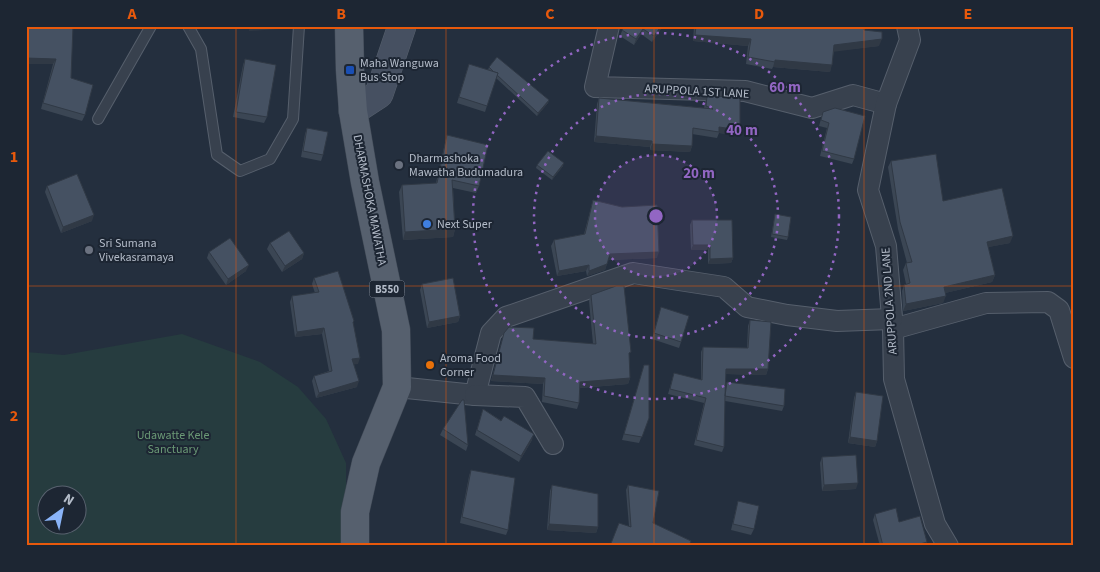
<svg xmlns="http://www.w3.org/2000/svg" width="1100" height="572" font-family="'Source Sans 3',sans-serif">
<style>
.green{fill:#263c3f;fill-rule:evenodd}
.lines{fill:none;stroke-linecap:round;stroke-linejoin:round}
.lane-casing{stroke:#565f6c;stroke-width:12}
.street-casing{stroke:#565f6c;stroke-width:22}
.secondary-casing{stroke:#565f6c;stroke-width:29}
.primary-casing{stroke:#414a57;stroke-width:29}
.lane{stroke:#38414e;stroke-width:10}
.street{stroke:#38414e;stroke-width:20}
.secondary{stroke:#465061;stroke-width:28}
.primary{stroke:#56606e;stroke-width:28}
.wall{fill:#3b4654}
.shaded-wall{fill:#303945}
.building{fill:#455162;stroke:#303945}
.grid{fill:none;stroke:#e8590c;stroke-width:1;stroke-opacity:0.55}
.ring{fill:none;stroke:#9266c3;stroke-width:2.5;stroke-dasharray:2.5 5}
.transit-dot{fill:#1a4fb4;stroke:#1d2633;stroke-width:2}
.worship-dot{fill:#6b7280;stroke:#1d2633;stroke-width:2}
.shop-dot{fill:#3f7fe0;stroke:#1d2633;stroke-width:2}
.food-dot{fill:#e8710a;stroke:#1d2633;stroke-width:2}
.labels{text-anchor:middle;stroke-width:4;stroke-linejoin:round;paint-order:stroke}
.shield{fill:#1d2633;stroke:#878f9c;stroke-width:1}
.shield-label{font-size:11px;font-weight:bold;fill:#b4bcc9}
.poi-label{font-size:12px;fill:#b4bcc9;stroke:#1d2633;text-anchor:start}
.street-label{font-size:12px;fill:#b4bcc9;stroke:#1d2633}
.park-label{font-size:12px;fill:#6b9a76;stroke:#1d2633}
.centre{fill:#9266c3;stroke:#1d2633;stroke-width:2.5}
.ring-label{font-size:15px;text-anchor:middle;font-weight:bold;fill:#9266c3;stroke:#1d2633;stroke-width:4;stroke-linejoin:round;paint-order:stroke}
.neatline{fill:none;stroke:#e8590c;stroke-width:2}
.grid-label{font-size:16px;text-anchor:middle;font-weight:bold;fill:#e8590c}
</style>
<rect width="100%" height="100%" fill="#242f3e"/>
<path class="green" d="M182,334l78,28 38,25 28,32 20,44v52l3,31h-323v-194l38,3zM48,494h30v30h-30z"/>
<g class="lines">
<g class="lane-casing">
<g id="lane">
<path d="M188,26l13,23 16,106 23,16 30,-12 23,-40 6,-93"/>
<path d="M98,119l53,-93"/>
</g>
</g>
<g class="street-casing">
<g id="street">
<path d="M609,26l-14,61 150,4 67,17 41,-13 33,9"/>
<path d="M907,26l3,14 -24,64 -18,86 18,56 7,83 1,50 41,145 13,22"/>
<path d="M893,329l93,-26 62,-1 11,8 15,48"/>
<path d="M397,387l78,8 16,-62 15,-16 127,-44 91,14 23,20 40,8 50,6 55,-2"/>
<path d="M475,395l50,2 28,47"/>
</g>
</g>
<g class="secondary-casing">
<path id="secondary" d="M353,111l26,-17 23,-68"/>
</g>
<g class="primary-casing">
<path id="primary" d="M349,26l1,44 3,41 12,71 31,148 1,57 -31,76 -11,49v34"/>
</g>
<use href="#lane" class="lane"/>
<use href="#street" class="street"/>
<use href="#secondary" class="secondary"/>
<use href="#primary" class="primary"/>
</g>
<g class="wall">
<path d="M26,26l45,52 14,37 -3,6 -41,-12 12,-45z"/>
<path d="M624,26h39l-11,16 -11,-8 -7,11 -14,-9z"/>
<path d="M694,26h130l14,2v-2h25l1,4 15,16 -45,5 -4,21 -57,-5 -1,2 -26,-5 2,-18 -55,-5z"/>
<path d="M245,59l22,58 -3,6 -31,-6 10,-52z"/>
<path d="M489,67l60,33 -1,3 -11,13 -41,-38 -11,34 -28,-9 10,-33h21z"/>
<path d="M707,96l31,39 -19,-2 -2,5 -25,-4v12l-2,6 -40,-2v-3l-56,-5 3,-38 2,-6 105,10 1,-6z"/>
<path d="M823,112l31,47 -2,5 -32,-8 7,-28 -8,-2z"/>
<path d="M307,128l16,27 -2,6 -20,-4 4,-23z"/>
<path d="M447,135l32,51 -3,7 -23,-5 2,41 -2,8 -50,3 -4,-48 3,-7 34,-2 9,-40z"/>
<path d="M891,161l52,40 67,42 -22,4 7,28 -3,7 -47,11 -2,10 -40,8 -1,-20 2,-6 2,-1 -3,-14 3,-7h1l-9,-34 -10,-62z"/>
<path d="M537,165l26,1 -11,14 -16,-12z"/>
<path d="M47,186l45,35 -31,12 -16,-41z"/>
<path d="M593,200l64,58 -49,2 -3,10 -18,6 -1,-5 -29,5 -6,-30 3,-6 30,-6z"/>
<path d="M775,214l13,23 -1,3 -16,-3z"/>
<path d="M692,220l41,38 -2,5 -23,1v-14h-17l-1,-25z"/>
<path d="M270,243l34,10 -2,6 -20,13 -15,-23z"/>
<path d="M209,252l37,19 -20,14 -19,-27z"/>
<path d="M314,278l39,45 5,41h-4l3,23 -41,11 -4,-17 2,-5 15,-5 -7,-37 -27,3 -5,-35 2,-6 23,-3 -3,-9z"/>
<path d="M422,284l38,32 -2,6 -31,6 -7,-38z"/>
<path d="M591,295l38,63 1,20 -2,6 -48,4 -1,15 -2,6 -35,-7 1,-18 -52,-3 13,-48 29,6 60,5 -4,-43z"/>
<path d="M661,307l20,35 -2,6 -27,-9z"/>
<path d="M750,320l18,49 -2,6 -40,-1 -1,13 2,-5 57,24 -2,5 -57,-10 -1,46 -2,5 -28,-7 10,-42 -36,-9 6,-21 27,7v-28l2,-5 44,1 1,-22z"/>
<path d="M644,365l5,53 -10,25 -17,-3z"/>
<path d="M856,392l21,49 -2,6 -27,-4 6,-45z"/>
<path d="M483,409l49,31 -13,22 -44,-27z"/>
<path d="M443,429l25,16 -2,6 -26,-16z"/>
<path d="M822,457l34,32 -34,2 -2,-28z"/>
<path d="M471,470l37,60 -2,5 -46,-12 9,-47z"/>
<path d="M552,485l46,42 -2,6 -49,-3 3,-39z"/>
<path d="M628,485l25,38 38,18 -2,5h-79l19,-20 -3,-36z"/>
<path d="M738,501l16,28 -3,6 -20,-5z"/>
<path d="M875,514l24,8 28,20 -1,4h-46l-7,-26z"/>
</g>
<g class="shaded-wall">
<path d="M250,26h30l-1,3 -30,2z"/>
<path d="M661,26h2l-11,16 2,-6z"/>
<path d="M643,29l-2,5 -7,11 2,-6z"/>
<path d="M695,35l56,4 -3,7 -55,-5z"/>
<path d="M882,39l-3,7 -47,6 2,-7z"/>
<path d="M26,58l30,1 -3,5h-27z"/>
<path d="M775,60l57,5 -2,7 -57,-5z"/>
<path d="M549,100l-1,3 -11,13 1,-3z"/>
<path d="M719,127l21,3 -2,5 -19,-2z"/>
<path d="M596,136l56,5 -2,6 -56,-5z"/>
<path d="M652,144l40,2 -2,6 -40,-2z"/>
<path d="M564,163l-1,3 -11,14 1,-3z"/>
<path d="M94,215l-2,6 -31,12 2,-6z"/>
<path d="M455,229l-2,8 -50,3 2,-8z"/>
<path d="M1013,236l-3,7 -26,5 3,-6z"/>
<path d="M693,245h17l-2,5h-17z"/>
<path d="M659,252l-2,6 -49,2 2,-6z"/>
<path d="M304,253l-2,6 -20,13 3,-6z"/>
<path d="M733,258l-2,5 -23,1 2,-5z"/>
<path d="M607,264l-2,6 -18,6 2,-5z"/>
<path d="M249,265l-3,6 -20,14 2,-6z"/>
<path d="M589,265l-3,6 -29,5 2,-5z"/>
<path d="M995,275l-3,7 -51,12 3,-7z"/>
<path d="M946,296l-3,7 -40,8 3,-7z"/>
<path d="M460,316l-2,6 -31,6 2,-6z"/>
<path d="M324,328l-2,6 -27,3 2,-5z"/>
<path d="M360,358l-2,6 -8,1 2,-6z"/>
<path d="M726,369h42l-2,6 -42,-1z"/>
<path d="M493,375l52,3 -2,6 -52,-3z"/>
<path d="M630,378l-2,6 -50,4 2,-6z"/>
<path d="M359,381l-2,6 -41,11 3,-5z"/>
<path d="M534,434l-2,6 -13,22 2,-6z"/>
<path d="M850,437l27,4 -2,6 -27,-4z"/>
<path d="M858,483l-2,6 -34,2 2,-6z"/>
<path d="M549,524l49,3 -2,6 -49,-3z"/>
<path d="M927,542l-1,4h-13z"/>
</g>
<g class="building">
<path d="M26,26h47l-2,52 22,7 -8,30 -42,-12 13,-44 -30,-1z"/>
<path d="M625,26h36l-7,10 -11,-7 -7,10 -14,-9z"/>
<path d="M696,26h128l17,2v-2h22l1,4 18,2v7l-48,6 -2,20 -57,-5v2l-27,-5 3,-18 -56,-4z"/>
<path d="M497,57l52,43 -11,13 -41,-38 1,-2 -4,-1 -5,-5z"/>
<path d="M245,59l31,6 -9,52 -31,-5z"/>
<path d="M469,64l29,9 -11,33 -28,-9z"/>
<path d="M707,96l33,1v33l-21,-3v5l-26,-4 -1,18 -40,-2v-3l-56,-5 3,-38 114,11 -7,-3z"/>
<path d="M835,108l30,8 -11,43 -32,-8 7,-28 -8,-3 2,-8z"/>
<path d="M307,128l21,4 -5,23 -20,-4z"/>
<path d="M447,135l41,10 -9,41 -27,-6 3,49 -50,3 -3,-47 35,-2z"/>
<path d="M548,151l16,12 -11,14 -16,-12z"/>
<path d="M936,154l7,47 59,-13 11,48 -26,6 8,33 -51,12 2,9 -40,8 -2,-19 6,-2 -4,-20 6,-1 -12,-40 -9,-61z"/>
<path d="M77,174l17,41 -31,12 -16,-41z"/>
<path d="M593,200l29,7 35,-2 2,47 -49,2 -3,10 -18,7v-6l-30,6 -5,-31 31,-6z"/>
<path d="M775,214l16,3 -3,20 -16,-3z"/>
<path d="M692,220h40l1,38 -23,1v-14h-17z"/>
<path d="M289,231l15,22 -19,13 -15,-23z"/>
<path d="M230,238l19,27 -21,14 -19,-27z"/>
<path d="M338,271l16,50 -1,1 7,36 -8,1 7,22 -40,12 -5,-17 18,-5 -8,-43 -27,4 -5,-36 27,-4 -5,-14z"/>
<path d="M453,278l7,38 -31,6 -7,-38z"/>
<path d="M616,286h8l7,66 -2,1 1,25 -50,4 -1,21 -35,-7 1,-18 -52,-3 11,-42 5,-6 25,1 -1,11 63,5 -5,-49z"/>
<path d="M661,307l28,9 -8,26 -27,-9z"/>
<path d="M750,320l21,2 -3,47h-42l-1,27 2,-14 58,7 -1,17 -59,-10 -1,51 -28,-7 10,-42 -36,-9 4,-16 28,7 1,-33 45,1z"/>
<path d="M644,365h5v53l-7,19 -18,-3z"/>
<path d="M856,392l27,4 -6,45 -27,-4z"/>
<path d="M462,400h2l4,45 -25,-16z"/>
<path d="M483,409l18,12 3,-5 30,18 -13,22 -44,-26z"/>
<path d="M856,455l2,28 -34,2 -2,-28z"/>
<path d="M471,470l44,8 -7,52 -46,-13z"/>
<path d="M552,485l46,9v33l-49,-3z"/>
<path d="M628,485l31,6 -6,32 38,18 -2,5h-79l9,-23 12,4z"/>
<path d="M738,501l21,5 -5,23 -21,-5z"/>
<path d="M896,508l3,14 21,-6 7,26 -14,4h-30l-8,-32z"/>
</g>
<path class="grid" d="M236,26v520M446,26v520M654,26v520M864,26v520M26,286h1048"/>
<circle cx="656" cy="216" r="61" fill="#9266c3" fill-opacity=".12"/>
<g class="ring">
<circle cx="656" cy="216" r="61"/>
<circle cx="656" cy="216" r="122"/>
<circle cx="656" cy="216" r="183"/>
</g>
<rect class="transit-dot" x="345" y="65" width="10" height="10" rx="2.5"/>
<g class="worship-dot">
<circle cx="399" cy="165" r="5"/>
<circle cx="89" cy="250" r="5"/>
</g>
<circle class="shop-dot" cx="427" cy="224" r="5"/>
<circle class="food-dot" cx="430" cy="365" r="5"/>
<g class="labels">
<rect class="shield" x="369.5" y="280.5" width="35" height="17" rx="4"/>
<g class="shield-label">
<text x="387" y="293">B550</text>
</g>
<g class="poi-label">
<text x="360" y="67">Maha Wanguwa<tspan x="360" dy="14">Bus Stop</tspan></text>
<text x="409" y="162">Dharmashoka<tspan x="409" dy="14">Mawatha Budumadura</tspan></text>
<text x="437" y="228">Next Super</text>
<text x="99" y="247">Sri Sumana<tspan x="99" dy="14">Vivekasramaya</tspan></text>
<text x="440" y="362">Aroma Food<tspan x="440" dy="14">Corner</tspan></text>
</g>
<g class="street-label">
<text transform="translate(697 91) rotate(3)" y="4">ARUPPOLA 1ST LANE</text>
<text transform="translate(370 200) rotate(79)" y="4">DHARMASHOKA MAWATHA</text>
<text transform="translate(889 301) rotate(-94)" y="4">ARUPPOLA 2ND LANE</text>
</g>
<g class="park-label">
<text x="173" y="439">Udawatte Kele<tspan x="173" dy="14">Sanctuary</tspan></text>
</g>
</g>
<circle cx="656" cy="216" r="8" class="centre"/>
<g class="ring-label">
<text x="785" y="92">60 m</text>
<text x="742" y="135">40 m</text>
<text x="699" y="178">20 m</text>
</g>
<rect width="1100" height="572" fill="none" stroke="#1d2633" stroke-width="55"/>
<g transform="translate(62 510) rotate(33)"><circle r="24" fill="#1d2633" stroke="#59626f"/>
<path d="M0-4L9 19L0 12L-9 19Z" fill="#8ab4f8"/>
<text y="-8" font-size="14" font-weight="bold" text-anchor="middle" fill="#b4bcc9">N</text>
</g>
<rect x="28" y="28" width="1044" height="516" class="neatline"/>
<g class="grid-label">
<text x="132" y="19">A</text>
<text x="341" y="19">B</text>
<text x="550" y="19">C</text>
<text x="759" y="19">D</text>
<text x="968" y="19">E</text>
<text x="14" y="162">1</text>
<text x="14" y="421">2</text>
</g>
</svg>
